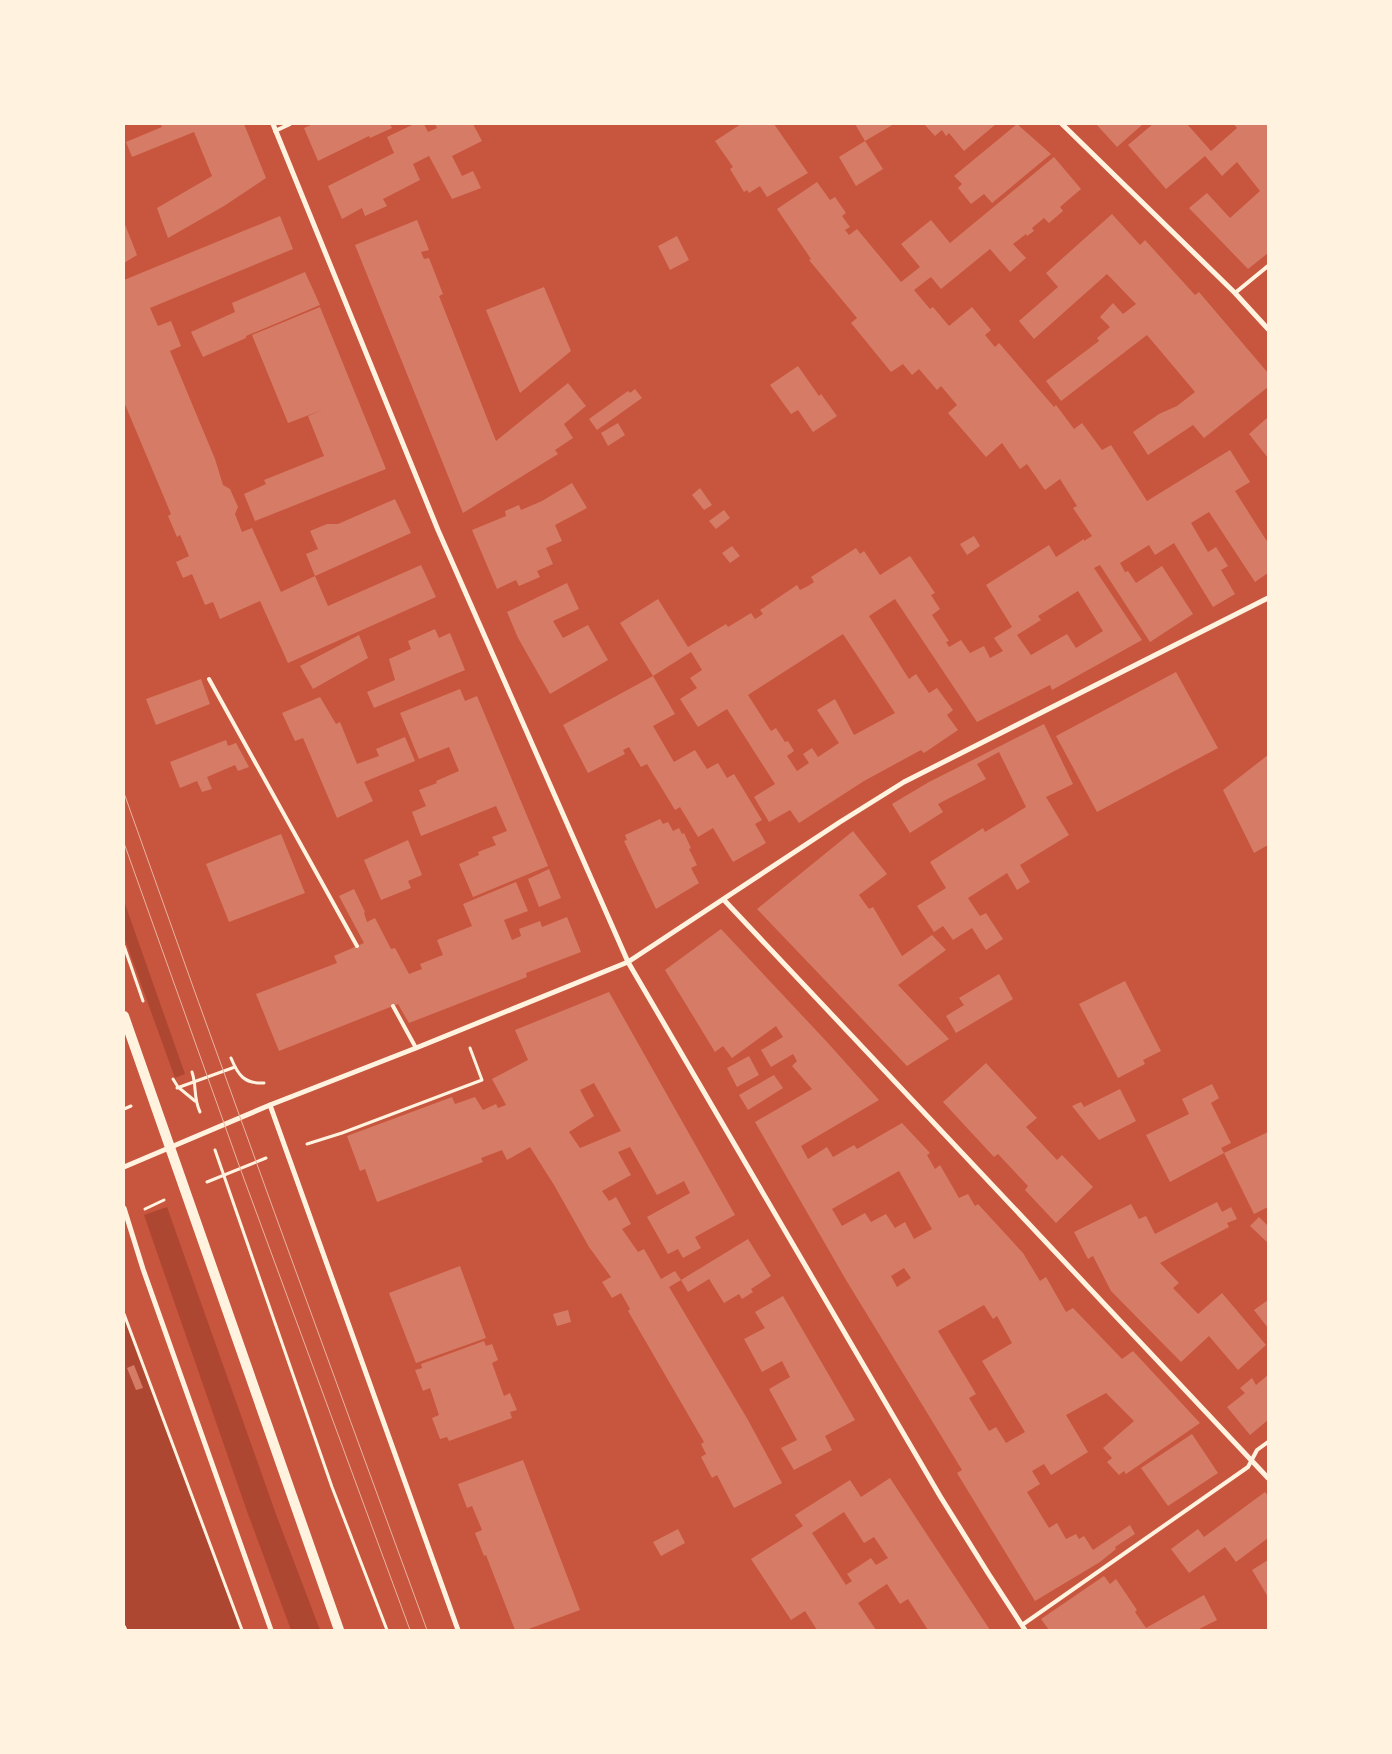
<svg xmlns="http://www.w3.org/2000/svg" width="1392" height="1754" font-family="Poppins,sans-serif">
<style>
.green{fill:#ae4732}
.building{fill:#d67c66;fill-rule:evenodd}
.lines{fill:none;stroke-linecap:round;stroke-linejoin:round}
.path{stroke:#fff3e0;stroke-width:3}
.service{stroke:#fff3e0;stroke-width:4}
.minor{stroke:#fff3e0;stroke-width:5}
.secondary{stroke:#fff3e0;stroke-width:10}
.tram{stroke:#e9b49f;stroke-width:1}
</style>
<rect width="100%" height="100%" fill="#c8553d"/>
<g class="green">
<path d="M124,901l61,173 -10,4 -51,-141z"/>
<path d="M167,1207l110,310 43,113h-29l-43,-116 -104,-299z"/>
<path d="M124,1314l118,316h-118z"/>
</g>
<g class="building">
<path d="M160,124h84l22,54 -42,28 -56,32 -11,-30 55,-32 -18,-44 -62,25 -6,-15 36,-15z"/>
<path d="M313,124h77l2,4 -22,10 -1,-2 -51,25 -14,-33z"/>
<path d="M414,124h10l4,8 9,-4 -2,-4h38l9,17 -30,15 10,20 11,-5 8,17 -29,11 -23,-43 -16,8 7,16 -37,19 4,7 -22,10 -3,-8 -20,11 -14,-33 66,-33 -7,-16z"/>
<path d="M741,124h33l34,49 -41,24 -7,-11 -11,7 -2,-3 -3,2 -14,-23 3,-2 -18,-26z"/>
<path d="M855,124h39l-29,17z"/>
<path d="M924,124h72l-32,27 -15,-18 -3,3 -4,-6 -7,6z"/>
<path d="M1017,124l34,30 -59,49 -8,-9 -13,10 -13,-16 4,-4 -8,-8z"/>
<path d="M1096,124h47l-26,23z"/>
<path d="M1153,124h34l24,27 26,-23 -3,-4h34v129l-20,16 -59,-61 18,-15 23,25 30,-27 -23,-29 -15,14 -17,-20 -39,33 -38,-44z"/>
<path d="M865,141l18,28 -27,17 -17,-29z"/>
<path d="M1054,157l27,32 -21,18 3,4 -14,12 -5,-5 -12,10 2,3 -7,5 -1,-2 -13,10 13,14 -16,14 -20,-23 -49,40 -10,-12 -17,13 16,19 3,-2 16,19 23,-19 19,23 -6,5 10,12 4,-4 55,64 2,-2 18,24 8,-6 20,27 9,-5 36,56 83,-51 20,32 -15,9 33,52v30l-13,9 -46,-70 -18,11 17,29 8,-5 12,19 -7,4 14,24 -22,13 -39,-64 -19,12 -6,-10 -29,18 5,9 3,-1 8,12 26,-17 31,48 -43,28 -50,-77 -6,3 48,72 -90,50 -2,-5 -73,37 -82,-123 -26,17 40,63 7,-5 13,19 8,-5 16,22 -6,5 11,15 -34,23 -3,-3 -57,31 -65,42 -9,-13 -21,12 -15,-25 21,-13 -48,-75 -29,18 -18,-28 17,-11 -7,-10 12,-8 -11,-18 -38,24 -33,-53 38,-24 30,48 38,-23 2,3 23,-14 4,6 8,-5 -3,-4 37,-25 3,5 8,-4 6,-4 -3,-5 45,-29 4,6 4,-3 16,24 30,-19 25,37 -4,2 9,14 -8,6 17,26 -3,1 3,5 12,-7 9,13 14,-7 6,12 13,-7 -9,-13 18,-11 -26,-42 63,-40 7,12 28,-18v2l8,-5 -19,-28 4,-2 -17,-27 -15,11 -18,-26 -7,5 -18,-26 -16,14 -38,-44 9,-8 -16,-19 -4,4 -18,-21 -7,6 -9,-11 -12,8 -40,-49 6,-5 -48,-58 2,-1 -34,-50 40,-27 13,18 5,-3 11,16 -4,3 8,11 -5,3 4,5 8,-6 44,53 19,-15 -19,-23 30,-24 19,23zM1078,591l25,40 -27,17 -9,-14 -36,21 -14,-20 24,-15 -3,-4zM843,634l52,79 -41,22 -19,-36 -18,11 22,33 -21,14 -6,-9 -9,6 6,9 -12,8 -10,-15 7,-5 -6,-10 -3,1 -9,-14 -5,3 -23,-36z"/>
<path d="M1112,214l28,31 5,-5 50,55 4,-3 69,81v14l-64,51 -11,-13 -45,30 -15,-23 26,-18 18,-8 18,-14 -48,-57 -86,66 -15,-20 53,-40 -2,-3 13,-11 -10,-10 13,-14 10,11 13,-10 -29,-30 -73,65 -15,-18 39,-34 -12,-14z"/>
<path d="M280,216l13,33 -143,59 8,18 13,-5 10,25 -11,5 45,108 8,26 7,4 8,18 -3,7 7,18 10,-4 29,64 34,-16 13,30 93,-41 15,32 -148,66 -28,-62 -40,18 -7,-17 -8,3 -13,-31 -9,4 -7,-16 13,-6 -9,-21 -3,2 -9,-21 3,-2 -47,-112v-122z"/>
<path d="M417,220l12,30 -8,2 3,7 5,-1 14,36 -4,2 57,145 72,-58 18,23 -22,18 9,14 -18,12 3,4 -95,59 -108,-268z"/>
<path d="M124,222l13,33 -13,8z"/>
<path d="M677,236l12,24 -19,10 -12,-24z"/>
<path d="M305,272l15,33 -74,31v2l-43,19 -12,-25 44,-20 -3,-9z"/>
<path d="M544,287l27,64 -51,42 -34,-83z"/>
<path d="M320,307l66,162 -131,52 -11,-27 22,-10 -2,-4 60,-24 -16,-40 17,-7 -37,14 -36,-88z"/>
<path d="M798,366l21,30 2,-2 16,22 -24,16 -15,-22 -7,4 -21,-29z"/>
<path d="M635,389l7,9 -45,32 -8,-11 39,-28 2,2z"/>
<path d="M1268,417v41l-19,-24z"/>
<path d="M618,423l7,12 -17,11 -7,-13z"/>
<path d="M572,483l15,25 -32,17 7,16 -16,7 7,16 -16,7 3,6 -21,9 -3,-6 -19,9 -25,-59 34,-14 -1,-5 14,-6 2,5 21,-9z"/>
<path d="M700,488l12,17 -8,5 -12,-15z"/>
<path d="M395,499l16,34 -96,43 -9,-22 12,-5 -8,-18 17,-7h11z"/>
<path d="M724,510l6,8 -14,11 -7,-8z"/>
<path d="M974,536l6,10 -13,9 -7,-11z"/>
<path d="M732,546l8,10 -10,7 -8,-10z"/>
<path d="M567,583l12,26 -26,12 10,17 25,-13 20,35 -58,34 -32,-56 -11,-26z"/>
<path d="M435,629l4,9 11,-5 15,37 -91,38 -7,-16 28,-12 -6,-21 22,-10 -3,-8z"/>
<path d="M359,635l9,23 -55,31 -13,-23z"/>
<path d="M1176,672l42,76 -121,64 -41,-76z"/>
<path d="M653,676l22,38 -22,12 21,36 21,-12 12,19 11,-6 9,15 7,-4 28,46 -7,4 11,19 -33,19 -20,-34 -15,9 -18,-30 -5,3 -28,-46 -6,3 -12,-20 -6,3 2,4 -37,19 -25,-48z"/>
<path d="M201,679l9,25 -54,21 -10,-26z"/>
<path d="M460,689l5,12 12,-5 71,170 -75,31 -14,-33 20,-9 -1,-3 18,-7 -4,-8 15,-6 -11,-25 -75,30 -9,-24 14,-6 -7,-16 18,-7 -1,-2 23,-10 -10,-24 -30,12 -19,-46z"/>
<path d="M320,697l16,27 4,-2 17,42 22,-8 -3,-7 29,-12 10,24 -51,21 9,19 -36,17 -34,-80 -8,3 -13,-28z"/>
<path d="M1044,724l29,60 -27,13 23,38 -49,30 10,17 -13,8 -10,-17 -39,25 12,18 6,-3 17,26 -17,11 -14,-22 -19,12 -10,-14 -9,6 -17,-26 29,-18 -16,-26 53,-34 2,4 41,-25 -27,-55 -22,12 9,15 -48,25 5,8 -33,21 -18,-29 37,-22z"/>
<path d="M226,740l2,6 8,-3 13,24 -11,4 -3,-6 -28,12 5,12 -10,3 -5,-11 -17,7 -10,-26z"/>
<path d="M1268,755v90l-14,8 -31,-63z"/>
<path d="M660,819l3,5 5,-2 5,9 6,-3 3,6 2,-1 7,15 -2,1 8,16 -6,3 8,15 -43,26 -32,-68 3,-1 -2,-5z"/>
<path d="M853,831l34,43 -28,21 10,14 4,-2 29,49 30,-21 14,15 -48,35 51,54 -42,27 -150,-157z"/>
<path d="M281,834l24,59 -76,29 -23,-58z"/>
<path d="M408,840l14,35 -14,6 3,7 -30,12 -17,-40z"/>
<path d="M549,869l12,29 -22,9 -11,-28z"/>
<path d="M516,882l12,29 -24,9 8,20 9,-4 -2,-7 21,-8 2,6 25,-10 14,35 -55,21 1,4 -118,46 -11,-19 -119,47 -23,-57 81,-31 -3,-7 30,-13 -25,-47 15,-7 11,23 -1,1 3,9 8,-4 16,31 4,-1 14,26 13,-5 -2,-5 23,-9 -6,-15 35,-14 -9,-22z"/>
<path d="M721,929l106,113 52,58 -78,46 7,13 19,-12 6,10 21,-12 3,4 45,-26 28,30 -3,2 8,14 5,-4 19,33 9,-4 7,12 3,-2 45,49 17,28 6,-4 20,35 7,-4 49,51 11,-8 67,72 -74,51 -2,-3 -5,4 -12,-13 5,-4 -9,-10 31,-27 -28,-28 -40,22 22,37 -37,23 -7,-11 -12,7 8,13 -13,8 22,36 8,-5 9,16 10,-5 3,5 5,-3 9,14 37,-25 5,9 -20,13 1,2 -16,13 -65,39 -78,-128 5,-3 -116,-190 -91,-158 57,-33 -20,-23 5,-5 -4,-7 -22,13 -10,-17 22,-13 -7,-11 -44,32 -9,-12 -8,6 -50,-82zM899,1171l33,58 -18,10 -9,-17 -10,6 -9,-14 -15,8 -6,-9 -23,13 -10,-17zM904,1268l7,10 -14,9 -6,-11zM984,1305l9,14 4,-3 15,27 -30,18 43,71 -19,11 -10,-16 -7,4 -20,-33 7,-4 -38,-63z"/>
<path d="M999,974l14,25 -57,34 -10,-17 18,-11 -5,-7z"/>
<path d="M1125,981l36,70 -18,9 2,4 -27,14 -39,-74z"/>
<path d="M609,992l126,223 -40,22 6,11 -18,10 -5,-9 -10,5 -21,-37 43,-24 -6,-12 -27,14 -27,-48 -12,5 13,23 -29,16 7,10 7,-4 15,27 -9,5 16,23 6,-3 17,30 14,-8 6,9 -12,7 79,133 34,63 -48,25 -17,-33 -5,3 -11,-21 5,-3 -5,-10 3,-2 -76,-131 2,-2 -9,-16 -9,5 -10,-16 9,-5 -22,-30 -35,-62 -24,-38 -23,13 -5,-10 -21,8 2,4 -106,40 -12,-33 -5,2 -13,-35 105,-39 3,7 20,-7 8,13 13,-6 2,4 8,-3 -14,-26 36,-19 -13,-30zM594,1083l27,48 -41,17 -11,-16 25,-16 -14,-26z"/>
<path d="M749,1056l10,19 -22,12 -10,-19z"/>
<path d="M986,1063l51,55 -11,9 31,33 5,-5 31,32 -37,36 -31,-33 3,-4 -30,-32 -4,3 -51,-55z"/>
<path d="M774,1075l9,13 -35,22 -9,-15z"/>
<path d="M1212,1084l7,14 -8,5 20,40 -10,5 3,5 -54,29 -24,-47 43,-21 -7,-15z"/>
<path d="M1120,1089l16,32 -37,19 -27,-34 9,-4 3,5z"/>
<path d="M1268,1132v75l-14,7 -30,-61z"/>
<path d="M1217,1202l5,10 9,-5 6,12 -10,4 2,4 -69,36 19,20 -6,5 25,26 24,-21 44,52 -28,25 -29,-34 -28,26 -70,-71 -18,-35 -5,3 -14,-27 57,-28 8,15 7,-3 9,18z"/>
<path d="M1259,1217l9,9v17l-18,-17z"/>
<path d="M748,1239l23,37 -20,13 2,3 -11,7 -3,-5 -15,9 -15,-24 -21,13 -7,-12z"/>
<path d="M460,1266l26,72 -70,25 -27,-70z"/>
<path d="M783,1296l72,124 -30,16 7,14 -38,20 -13,-22 16,-8 -28,-51 21,-12 -8,-16 -20,11 -18,-33 21,-11 -10,-16z"/>
<path d="M1268,1300v28l-14,-18z"/>
<path d="M568,1310l3,12 -14,4 -4,-12z"/>
<path d="M484,1341l2,5 6,-2 6,16 -6,3 12,33 6,-3 7,17 -7,2 2,6 -63,23 -2,-4 -7,2 -8,-21 7,-3 -9,-27 -7,3 -8,-21 7,-2 -1,-4z"/>
<path d="M134,1365l9,23 -7,2 -9,-22z"/>
<path d="M1268,1375v45l-18,15 -23,-28 18,-14 -5,-5 12,-10 4,7z"/>
<path d="M1192,1434l26,39 -50,33 -27,-38z"/>
<path d="M523,1460l57,150 -54,20h-11l-29,-75 -2,1 -9,-23 7,-3 -10,-24 -5,2 -9,-24z"/>
<path d="M890,1478l36,55 64,97h-62l-20,-31 -8,5 -13,-20 -29,19 18,27h-59l-12,-19 -14,9 -40,-61 52,-33 -8,-11 55,-35 11,17zM844,1512l20,31 10,-6 14,21 -12,7 -5,-7 -24,16 5,7 -6,4 -34,-52z"/>
<path d="M1265,1492l3,4v42l-32,24 -11,-15 -36,26 -18,-24 27,-20 6,8z"/>
<path d="M678,1529l7,14 -24,13 -8,-14z"/>
<path d="M1268,1560v37l-16,-27z"/>
<path d="M1104,1576l6,8 6,-5 21,31 -2,2 11,16 58,-33 13,25 -20,10h-148l-8,-11z"/>
</g>
<g class="lines">
<g class="path">
<path d="M124,946l19,55"/>
<path d="M231,1058c7,17 13,26 33,25"/>
<path d="M192,1072c5,15 1,25 8,40"/>
<path d="M173,1079l5,8 17,14"/>
<path d="M177,1088l58,-21"/>
<path d="M124,1109l7,-3"/>
<path d="M307,1144l35,-11 140,-53 -12,-32"/>
<path d="M215,1150l117,337 55,143"/>
<path d="M207,1182l59,-24"/>
<path d="M145,1209l19,-9"/>
<path d="M124,1314l118,316"/>
<path d="M124,1626l2,4"/>
</g>
<g class="service">
<path d="M275,131l15,-7"/>
<path d="M1235,293l33,-27"/>
<path d="M209,679l148,267"/>
<path d="M393,1006l23,42"/>
<path d="M1022,1625l226,-158 9,-17 11,-8"/>
</g>
<g class="minor">
<path d="M273,124l165,406 190,432 312,534 48,77 37,57"/>
<path d="M1062,124l173,169 33,36"/>
<path d="M724,900l544,578"/>
<path d="M270,1105l188,525"/>
<path d="M124,1167l146,-62 146,-57 212,-86 212,-140 64,-40 364,-184"/>
<path d="M124,1208l19,61 128,361"/>
</g>
<path class="secondary" d="M124,1016l215,614"/>
<g class="tram">
<path d="M124,793c99,280 201,559 303,837"/>
<path d="M124,843l116,325 170,462"/>
</g>
</g>
<rect width="1392" height="1754" fill="none" stroke="#fff3e0" stroke-width="250"/>
</svg>
